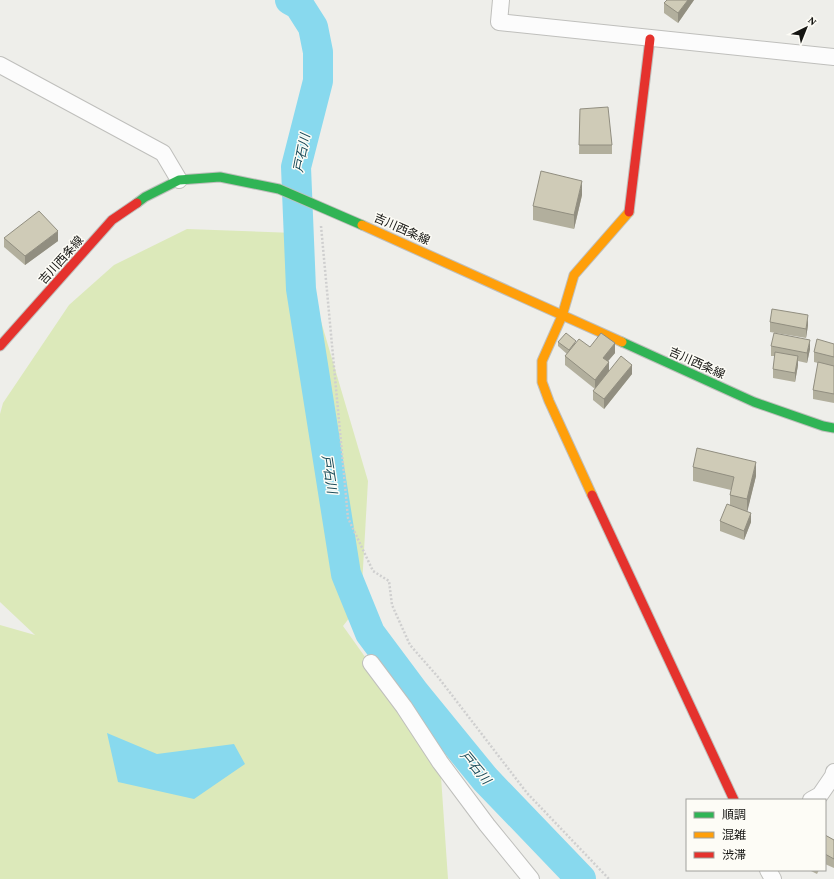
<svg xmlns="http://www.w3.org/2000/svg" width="834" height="879" font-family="'Crimson Pro','Noto Sans JP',serif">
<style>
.green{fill:#dce9ba}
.water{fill:#88d9ee}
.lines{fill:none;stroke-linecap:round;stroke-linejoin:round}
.river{stroke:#88d9ee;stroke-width:30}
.street-casing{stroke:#bfbfbc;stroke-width:18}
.fast-casing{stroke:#bfbfbc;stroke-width:11}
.slow-casing{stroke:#bfbfbc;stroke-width:11}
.jam-casing{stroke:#bfbfbc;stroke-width:11}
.path{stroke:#cfcfcf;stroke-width:2.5;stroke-dasharray:2 2;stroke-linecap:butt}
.street{stroke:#fcfcfc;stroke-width:16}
.fast{stroke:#30b455;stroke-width:9}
.slow{stroke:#ff9f0a;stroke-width:9}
.jam{stroke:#e5322d;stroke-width:9}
.wall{fill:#b2af9d}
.shaded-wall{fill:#918e80}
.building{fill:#cfcbb7;stroke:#918e80}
.labels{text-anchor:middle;stroke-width:3;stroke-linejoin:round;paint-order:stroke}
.street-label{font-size:12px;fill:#151512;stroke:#fdfcf6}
.water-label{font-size:13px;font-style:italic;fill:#184a58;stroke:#fdfcf6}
</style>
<rect width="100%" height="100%" fill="#eeeeea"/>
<path class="green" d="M187,229l108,4 73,248 -7,122 -18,23 97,136 8,117h-448v-254l35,10 -35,-33v-188l3,-11 66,-98 45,-40z"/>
<path class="water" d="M107,733l50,21 77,-10 11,20 -51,35 -76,-17z"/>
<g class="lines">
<path class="river" d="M290,0l9,5 14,22 5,25v29l-22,86 5,122 45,285 24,59 44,59 71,87 96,100"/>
<g class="street-casing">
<g id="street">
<path d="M501,0l-2,22 335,35"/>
<path d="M0,65l163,88 16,27"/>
<path d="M371,663l33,44 36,55 47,63 44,54"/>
<path d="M811,800l9,-5 13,-19 1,-4"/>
<path d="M768,870l5,9"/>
</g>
</g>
<g class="fast-casing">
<g id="fast">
<path d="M137,203l8,-6 34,-17 41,-3 59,12 83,36"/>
<path d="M622,342l132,60 69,24 11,2"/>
</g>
</g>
<g class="slow-casing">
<g id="slow">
<path d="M362,225l260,117"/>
<path d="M592,495l-43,-94 -7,-19v-21l20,-45 12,-41 55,-63"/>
</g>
</g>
<g class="jam-casing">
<g id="jam">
<path d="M629,212l21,-173"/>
<path d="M0,346l112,-126 25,-17"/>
<path d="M592,495l142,305"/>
</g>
</g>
<path class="path" d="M321,226l27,292 25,53 16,10 3,24 18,40 28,32 89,116 82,86"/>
<use href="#street" class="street"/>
<use href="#fast" class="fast"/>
<use href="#slow" class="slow"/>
<use href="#jam" class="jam"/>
</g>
<g class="wall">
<path d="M694,0l-16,23 -14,-10v-10z"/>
<path d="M580,109l32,36v9h-33z"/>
<path d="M582,195l-8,34 -41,-9v-14z"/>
<path d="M4,238l54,3 -33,24 -21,-18z"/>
<path d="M770,322l38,3 -2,13 -36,-6z"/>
<path d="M558,342l18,1 14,4 25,6 -7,8 1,10 23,3 -28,35 -11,-9v-9l2,-2 -30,-24v-9l2,-2 -9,-8z"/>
<path d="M834,344v59l-21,-4v-9l5,-27 -4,-1v-10z"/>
<path d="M771,346l39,3 -3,14 -9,-2v4l-3,17 -22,-4v-9l2,-13h-4z"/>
<path d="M693,467l63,9 -9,35 4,11 -7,18 -24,-9v-10l10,-16v-10l1,-5 -38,-9z"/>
<path d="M825,835l9,5v28l-9,-4z"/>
<path d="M809,870h10l-2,4z"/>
</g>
<g class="shaded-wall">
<path d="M688,0h6l-16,23v-10z"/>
<path d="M582,181v14l-8,34v-14z"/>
<path d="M58,231v10l-33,24v-9z"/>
<path d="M808,315v10l-2,13v-9z"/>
<path d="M810,340v9l-3,14v-10z"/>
<path d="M615,343v10l-12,14v-9z"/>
<path d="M798,356v9l-3,17v-9z"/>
<path d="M609,362v10l-14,17v-9z"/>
<path d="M632,365v9l-28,35v-10z"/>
<path d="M756,462v14l-9,37v-14z"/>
<path d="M751,513v9l-7,18v-9z"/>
</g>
<g class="building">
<path d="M667,0h21l-10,13 -14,-10z"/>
<path d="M608,107l4,38h-33l1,-36z"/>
<path d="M541,171l41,10 -8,34 -41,-9z"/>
<path d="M39,211l19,20 -33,25 -21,-18z"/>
<path d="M772,309l36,6 -2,14 -36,-7z"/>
<path d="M566,333l10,8 -7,9 -11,-8z"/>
<path d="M601,333l14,10 -12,15 6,4 -14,18 -30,-24 14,-17 11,8z"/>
<path d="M774,333l36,7 -3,13 -36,-7z"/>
<path d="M817,339l17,5v13l-20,-5z"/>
<path d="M775,352l23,4 -3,17 -22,-4z"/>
<path d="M621,356l11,9 -28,34 -11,-8z"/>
<path d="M818,362l16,4v28l-21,-4z"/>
<path d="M697,448l59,14 -9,37 -17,-4 4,-18 -41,-10z"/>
<path d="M727,504l24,9 -7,18 -24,-10z"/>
<path d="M825,835l9,5v19l-9,-5z"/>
</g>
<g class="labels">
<g class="street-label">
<text transform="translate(402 229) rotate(24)" y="4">吉川西条線</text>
<text transform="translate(61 260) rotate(-48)" y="4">吉川西条線</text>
<text transform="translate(697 363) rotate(24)" y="4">吉川西条線</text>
</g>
<g class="water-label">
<text transform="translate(301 153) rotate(-79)" y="5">戸石川</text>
<text transform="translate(330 474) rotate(81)" y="5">戸石川</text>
<text transform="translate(476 767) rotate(50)" y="5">戸石川</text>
</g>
</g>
<rect x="686" y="799" width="140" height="72" fill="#fdfcf6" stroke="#a0a09b"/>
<rect x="694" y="812" width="20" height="6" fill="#30b455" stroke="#a0a09b"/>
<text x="722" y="819" font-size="12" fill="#151512">順調</text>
<rect x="694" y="832" width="20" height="6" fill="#ff9f0a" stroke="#a0a09b"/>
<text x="722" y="839" font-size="12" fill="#151512">混雑</text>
<rect x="694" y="852" width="20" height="6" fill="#e5322d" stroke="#a0a09b"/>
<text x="722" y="859" font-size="12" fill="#151512">渋滞</text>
<g transform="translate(806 28) rotate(43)" stroke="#fdfcf6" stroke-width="3" paint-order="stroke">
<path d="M0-3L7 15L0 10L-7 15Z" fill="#151512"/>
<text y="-6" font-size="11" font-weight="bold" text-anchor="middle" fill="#151512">N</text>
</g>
</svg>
